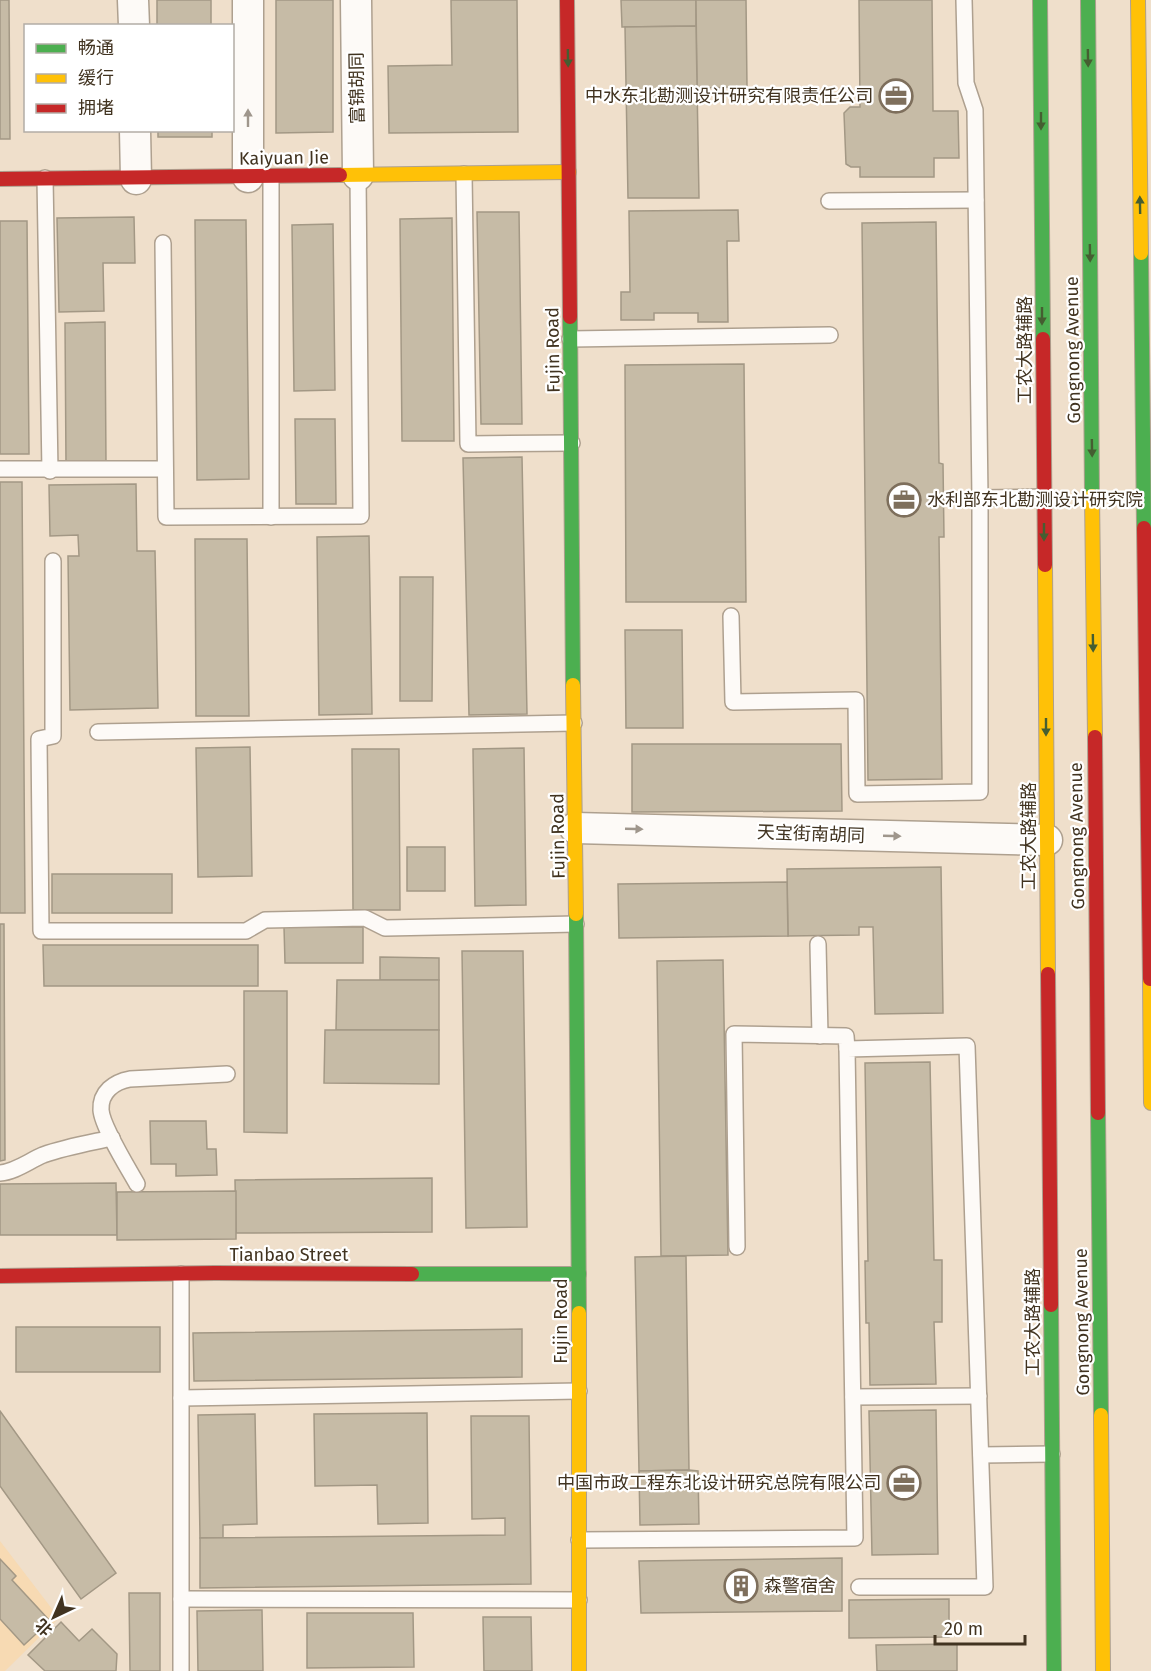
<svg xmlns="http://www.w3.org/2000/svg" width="1151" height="1671" font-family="'Fira Sans','Noto Sans SC',sans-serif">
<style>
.built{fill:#f7dab3}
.building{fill:#c6bba6;stroke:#a39885;stroke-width:1.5}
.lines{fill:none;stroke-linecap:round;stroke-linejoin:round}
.lane-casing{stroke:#aea08f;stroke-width:18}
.street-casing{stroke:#aea08f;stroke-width:33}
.fast-casing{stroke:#aea08f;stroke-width:16}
.slow-casing{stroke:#aea08f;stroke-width:16}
.jam-casing{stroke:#aea08f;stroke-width:16}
.lane{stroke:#fdfaf7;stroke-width:15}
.street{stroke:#fdfaf7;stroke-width:30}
.fast{stroke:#4caf50;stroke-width:14}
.slow{stroke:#ffc107;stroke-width:14}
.jam{stroke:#c62828;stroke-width:14}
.oneway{fill:#455e31}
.oneway2{fill:#9f968c}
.labels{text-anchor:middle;stroke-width:4.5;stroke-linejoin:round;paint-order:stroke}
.street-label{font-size:18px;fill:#413320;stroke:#fff}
.poi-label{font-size:18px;fill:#413320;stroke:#fff;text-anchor:end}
</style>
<rect width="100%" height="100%" fill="#efdfcb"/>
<path class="built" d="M0,1541l59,77 -54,53h-5z"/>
<g class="building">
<path d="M0,0h9l1,139h-10z"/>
<rect x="157" y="0" width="54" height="26"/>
<path d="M276,0h57v132l-57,1z"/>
<path d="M451,0h66l1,132 -129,1 -1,-67 64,-1z"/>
<path d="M621,0h75v26l-74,1z"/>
<path d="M696,0h50l1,87 -50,1z"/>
<path d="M859,0h73l1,111h25l1,47h-25v19h-74v-10h-9l-5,-3 -2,-51 6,-6h10z"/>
<path d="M696,26l3,172h-71l-3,-171z"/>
<rect x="158" y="130" width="54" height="7"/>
<path d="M738,210l1,31h-12l1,81h-30v-9h-44v7h-33v-28h9l-1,-81z"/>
<path d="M477,212h42l3,212h-41z"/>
<path d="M134,217l1,46h-32l1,48 -45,1 -2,-94z"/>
<path d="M452,218l2,223h-52l-2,-222z"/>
<path d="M195,220h51l3,259 -52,1z"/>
<path d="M0,221h27l2,233h-29z"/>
<path d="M936,222l3,241 4,1 1,73h-5l3,242 -74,1 -6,-557z"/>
<path d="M333,224l2,166 -41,1 -2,-166z"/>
<path d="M105,322l1,141h-40l-1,-140z"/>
<path d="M744,364l2,238h-120l-1,-237z"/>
<path d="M295,419h40l1,85h-40z"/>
<path d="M522,457l5,257 -58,1 -6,-257z"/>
<path d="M0,482h22l3,431h-25z"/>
<path d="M136,484l1,67h18l3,157 -88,2 -2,-154h11l-1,-21 -28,1 -1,-51z"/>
<path d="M369,536l3,178 -53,1 -2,-178z"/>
<path d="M195,539h52l2,177h-53z"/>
<path d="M400,577h33l-1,124h-32z"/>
<path d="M625,630h57l1,98h-57z"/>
<path d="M632,744h209l1,67 -210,1z"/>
<path d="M250,747l2,129 -54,1 -2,-129z"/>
<path d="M524,748l2,157 -51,1 -2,-157z"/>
<path d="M352,749h47l1,161h-47z"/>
<rect x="407" y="847" width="38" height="44"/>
<path d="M941,867l2,146 -68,1 -2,-87h-14v8l-71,1 -1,-67z"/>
<rect x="52" y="874" width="120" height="39"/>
<path d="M787,882l1,54 -169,2 -1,-54z"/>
<path d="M0,924h4l1,236 -5,1z"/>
<path d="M284,927h79v36h-78z"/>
<path d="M43,945h215v41h-214z"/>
<path d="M462,951h61l4,276 -61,1z"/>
<path d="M380,957l59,1v22h-59z"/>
<path d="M723,960l5,295 -67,1 -4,-295z"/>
<path d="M337,980h102v50h-103z"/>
<path d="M244,991h43v142l-43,-1z"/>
<path d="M325,1030h114v54l-115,-1z"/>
<path d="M930,1062l4,198h8v62h-8l2,62 -66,1 -1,-62h-3l-1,-62h3l-3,-198z"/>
<path d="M150,1121h56l1,28h9l1,26 -41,1v-12h-25z"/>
<path d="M432,1178v54l-196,1 -1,-53z"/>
<path d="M116,1183l1,52h-117v-51z"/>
<path d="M236,1191v48l-119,1v-48z"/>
<path d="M686,1256l3,214 -50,1 -4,-214z"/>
<rect x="16" y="1327" width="144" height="45"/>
<path d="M522,1329v48l-328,4 -1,-48z"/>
<path d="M936,1410l2,144 -66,1 -3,-144z"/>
<path d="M0,1411l116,162 -35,26 -81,-113z"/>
<path d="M427,1413l1,110 -50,1 -1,-39 -62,1 -1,-72z"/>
<path d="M255,1414l2,110 -34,1v13h-23l-2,-123z"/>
<path d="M471,1416h58l2,168 -331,4v-50l305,-3v-17l-33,1z"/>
<path d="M689,1470l9,1 1,53 -59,1 -1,-54z"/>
<path d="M842,1558v53l-201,2 -2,-52z"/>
<path d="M0,1559l16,17 -4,4 38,41 -26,24 -24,-26z"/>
<path d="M129,1593h31v78h-30z"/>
<path d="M949,1599v38l-100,1v-38z"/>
<path d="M262,1610l1,61h-65l-1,-60z"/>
<path d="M307,1613h106l1,54 -107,1z"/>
<path d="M483,1617h48l1,54h-48z"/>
<path d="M61,1622l18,19 13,-12 25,25 -1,17h-71l-17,-16z"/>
<path d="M957,1644v27h-80l-1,-26z"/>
</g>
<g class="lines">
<g class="lane-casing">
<g id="lane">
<path d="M464,174l4,270 104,-1"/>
<path d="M271,177v340"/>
<path d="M45,178l5,293"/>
<path d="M829,201l147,-1"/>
<path d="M163,243l3,274 195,-1 -3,-341"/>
<path d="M570,339l260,-4"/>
<path d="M0,469h165"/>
<path d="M980,498l64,-1"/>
<path d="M53,561v175l-14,3 2,192h205l19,-11 100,-2 20,10 191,-4"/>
<path d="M731,616l2,86 123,-2 1,94 123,-2v-294l-5,-388 -9,-27 -2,-83"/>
<path d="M98,732l476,-9"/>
<path d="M818,944l2,92"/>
<path d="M0,1173c15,-1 29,-12 43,-18 22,-8 46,-12 69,-17"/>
<path d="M137,1184c-9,-16 -35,-58 -36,-74 -1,-18 13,-28 29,-31l97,-5"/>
<path d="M737,1247l-3,-213 112,2 1,13"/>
<path d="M853,1397l126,-1"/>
<path d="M181,1398l398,-7"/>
<path d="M981,1455l71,-1"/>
<path d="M579,1540l276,-2 -8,-489 120,-3 18,541h-126"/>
<path d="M181,1599l398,1"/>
<path d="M181,1671v-397"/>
</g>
</g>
<g class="street-casing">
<g id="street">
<path d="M133,0l1,26"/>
<path d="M248,0v177"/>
<path d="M356,0l2,175"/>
<path d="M135,130l1,49"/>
<path d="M575,828l472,12"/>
</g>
</g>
<g class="fast-casing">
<g id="fast">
<path d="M1040,0l3,339"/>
<path d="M1088,0l4,496"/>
<path d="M1141,253l3,275"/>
<path d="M570,317l3,368"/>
<path d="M576,914l3,399"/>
<path d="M1098,1113l3,302"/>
<path d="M412,1274h167"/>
<path d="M1051,1305l3,366"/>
</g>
</g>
<g class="slow-casing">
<g id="slow">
<path d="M1138,0l3,253"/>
<path d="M340,175l229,-3"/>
<path d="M1092,496l3,241"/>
<path d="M1045,565l3,409"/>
<path d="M573,685l3,229"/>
<path d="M1150,979l1,124"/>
<path d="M579,1313v358"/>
<path d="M1101,1415l2,256"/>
</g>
</g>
<g class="jam-casing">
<g id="jam">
<path d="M567,0l3,317"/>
<path d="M0,179l340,-4"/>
<path d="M1043,339l2,226"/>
<path d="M1144,528l6,451"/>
<path d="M1095,737l3,376"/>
<path d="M1048,974l3,331"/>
<path d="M0,1276l215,-3 197,1"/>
</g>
</g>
<use href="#lane" class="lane"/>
<use href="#street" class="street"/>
<use href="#fast" class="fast"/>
<use href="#slow" class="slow"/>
<use href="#jam" class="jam"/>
</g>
<defs><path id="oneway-solid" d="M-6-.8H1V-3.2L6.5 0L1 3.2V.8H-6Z" transform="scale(1.5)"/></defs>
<g class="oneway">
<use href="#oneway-solid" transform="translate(568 58) rotate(89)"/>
<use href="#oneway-solid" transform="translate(1088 58) rotate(89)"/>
<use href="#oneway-solid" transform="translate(1041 121) rotate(90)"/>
<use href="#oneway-solid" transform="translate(1140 205) rotate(-91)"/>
<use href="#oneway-solid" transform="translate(1090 253) rotate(89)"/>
<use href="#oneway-solid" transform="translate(1042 316) rotate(90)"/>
<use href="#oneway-solid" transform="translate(1092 448) rotate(89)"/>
<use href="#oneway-solid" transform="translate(1044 532) rotate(90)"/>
<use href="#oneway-solid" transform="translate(1093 643) rotate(89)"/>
<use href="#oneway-solid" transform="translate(1046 727) rotate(90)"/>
</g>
<g class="oneway2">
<use href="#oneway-solid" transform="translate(248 118) rotate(-90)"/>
<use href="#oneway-solid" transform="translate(634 829) rotate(2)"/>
<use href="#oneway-solid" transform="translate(892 836) rotate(2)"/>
</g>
<defs>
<g id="office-ring" transform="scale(1.725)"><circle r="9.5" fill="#fff" stroke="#7e6f5c" stroke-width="1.5"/><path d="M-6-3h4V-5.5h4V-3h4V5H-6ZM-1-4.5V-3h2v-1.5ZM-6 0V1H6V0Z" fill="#7e6f5c"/></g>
<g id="building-ring" transform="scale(1.725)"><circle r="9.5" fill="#fff" stroke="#7e6f5c" stroke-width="1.5"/><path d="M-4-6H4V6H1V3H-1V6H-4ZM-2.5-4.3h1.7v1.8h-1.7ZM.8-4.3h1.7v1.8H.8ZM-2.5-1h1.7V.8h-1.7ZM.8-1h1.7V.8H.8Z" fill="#7e6f5c"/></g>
</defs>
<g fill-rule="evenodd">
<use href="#office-ring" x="896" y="96"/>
<use href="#office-ring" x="904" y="500"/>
<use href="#office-ring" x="904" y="1483"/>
<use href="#building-ring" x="741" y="1586"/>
</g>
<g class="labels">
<g class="street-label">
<text transform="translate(357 88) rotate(-91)" y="6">富锦胡同</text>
<text transform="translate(284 158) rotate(-1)" y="6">Kaiyuan Jie</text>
<text transform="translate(553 350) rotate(-91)" y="6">Fujin Road</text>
<text transform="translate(1025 350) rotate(-90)" y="6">工农大路辅路</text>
<text transform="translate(1073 350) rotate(-91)" y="6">Gongnong Avenue</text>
<text transform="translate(811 834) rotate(2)" y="6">天宝街南胡同</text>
<text transform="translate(558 836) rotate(-91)" y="6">Fujin Road</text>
<text transform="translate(1029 836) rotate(-90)" y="6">工农大路辅路</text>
<text transform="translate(1077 836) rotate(-91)" y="6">Gongnong Avenue</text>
<text x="289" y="1261">Tianbao Street</text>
<text transform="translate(561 1321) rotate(-90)" y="6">Fujin Road</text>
<text transform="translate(1033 1322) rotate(-90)" y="6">工农大路辅路</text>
<text transform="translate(1082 1322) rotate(-91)" y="6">Gongnong Avenue</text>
</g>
<g class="poi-label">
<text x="873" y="102">中水东北勘测设计研究有限责任公司</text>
<text x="927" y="506" text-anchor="start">水利部东北勘测设计研究院</text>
<text x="881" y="1489">中国市政工程东北设计研究总院有限公司</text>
<text x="764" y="1592" text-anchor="start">森警宿舍</text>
</g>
</g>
<rect x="24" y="24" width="210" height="108" fill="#ffffff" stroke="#b3ada6" stroke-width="1.5"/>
<rect x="36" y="44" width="30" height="9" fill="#4caf50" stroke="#b3ada6" stroke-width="1.5"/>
<text x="78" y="54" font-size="18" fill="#413320">畅通</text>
<rect x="36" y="74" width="30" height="9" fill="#ffc107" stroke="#b3ada6" stroke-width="1.5"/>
<text x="78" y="84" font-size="18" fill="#413320">缓行</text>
<rect x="36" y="104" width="30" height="9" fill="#c62828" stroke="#b3ada6" stroke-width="1.5"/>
<text x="78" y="114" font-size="18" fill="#413320">拥堵</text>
<g transform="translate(54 1617) rotate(224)" stroke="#ffffff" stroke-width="4.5" paint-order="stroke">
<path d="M0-4.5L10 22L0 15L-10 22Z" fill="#413320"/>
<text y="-9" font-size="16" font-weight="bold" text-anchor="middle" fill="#413320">北</text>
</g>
<path d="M935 1635v9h90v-9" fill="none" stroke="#413320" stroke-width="3"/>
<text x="944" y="1635" font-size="18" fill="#413320" stroke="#ffffff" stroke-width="4.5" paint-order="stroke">20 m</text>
</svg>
